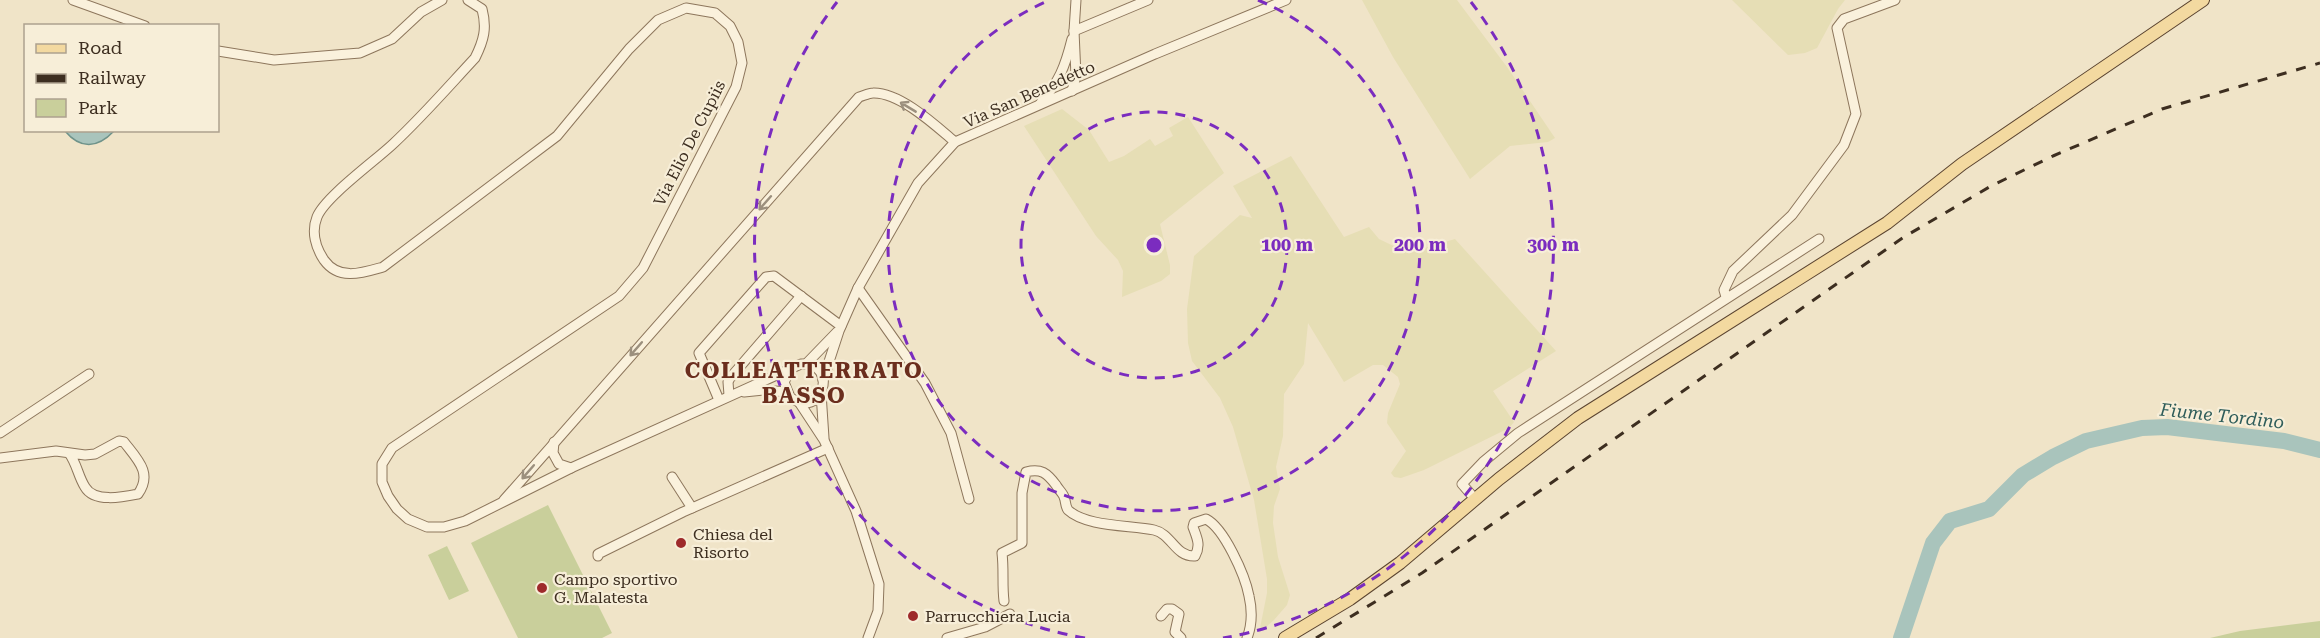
<svg xmlns="http://www.w3.org/2000/svg" width="2320" height="638" font-family="'Roboto Serif',serif">
<style>
.farmland{fill:#e6deb5}
.green{fill:#c9cf9b}
.water{fill:#a9c4bc;stroke:#6f938a;stroke-width:1.5}
.lines{fill:none;stroke-linecap:round;stroke-linejoin:round}
.river{stroke:#a9c4bc;stroke-width:16}
.minor-casing{stroke:#8d765c;stroke-width:11}
.major-casing{stroke:#5b4430;stroke-width:14}
.minor{stroke:#faf1dc;stroke-width:9}
.major{stroke:#f3d9a0;stroke-width:12}
.rail{stroke:#3d2e20;stroke-width:3;stroke-dasharray:10 10;stroke-linecap:butt}
.oneway{stroke:#9c907e}
.ring{fill:none;stroke:#7b2cbf;stroke-width:3;stroke-dasharray:10 8}
.poi-dot{fill:#9e2a2b;stroke:#f7eed8;stroke-width:2}
.labels{text-anchor:middle;stroke-width:4.5;stroke-linejoin:round;paint-order:stroke}
.street-label{font-size:16px;fill:#3d2e20;stroke:#f7eed8}
.poi-label{font-size:16px;fill:#3d2e20;stroke:#f7eed8;text-anchor:start}
.water-label{font-size:18px;font-style:italic;fill:#2f5d5a;stroke:#f7eed8}
.district-label{font-size:22px;font-weight:bold;letter-spacing:1.5px;fill:#6b2e1e;stroke:#f7eed8}
.centre{fill:#7b2cbf;stroke:#f7eed8;stroke-width:3}
.ring-label{font-size:18px;text-anchor:middle;font-weight:bold;fill:#7b2cbf;stroke:#f7eed8;stroke-width:4.5;stroke-linejoin:round;paint-order:stroke}
</style>
<rect width="100%" height="100%" fill="#f0e4c8"/>
<g class="farmland">
<path d="M1362,0h95l50,67 48,71 -7,4 -38,4 -40,33 -77,-122z"/>
<path d="M1732,0h113l-7,9 -21,39 -12,5 -17,2z"/>
<path d="M1062,109l27,21 20,32 15,-6 26,-17 5,7 18,-10 -4,-8 19,-11 36,56 -64,51 10,41v9l-9,7 -39,16 1,-26 -5,-11 -22,-24 -72,-110z"/>
<path d="M1291,156l53,81 25,-10 10,12 29,14 47,-14 101,112 -63,40 21,31 -5,6 -85,42 -23,8 -7,-1 -3,-4 15,-22 -19,-28 1,-10 12,-29 -2,-7 -15,-12h-10l-29,17 -36,-59 -4,41 -20,30 -1,42 -7,31 4,22 -6,17 -1,17 5,34 12,38 -3,10 -13,15 -15,13 8,-40v-14l-13,-79 -21,-73 -13,-29 -28,-37 -4,-18 -1,-34 7,-53 46,-41 12,3 -19,-32z"/>
</g>
<g class="green">
<path d="M548,505l64,128 -10,5h-84l-47,-95z"/>
<path d="M447,546l22,45 -20,9 -21,-45z"/>
<path d="M2320,621v17h-110l30,-7z"/>
</g>
<path class="water" d="M65,131h49c-17,18 -34,18 -49,0z"/>
<g class="lines">
<path class="river" d="M1901,638l32,-95 17,-22 39,-12 34,-34 30,-18 33,-16 56,-13 25,-1 117,14 36,9"/>
<g class="minor-casing">
<g id="minor">
<path d="M73,0l72,26"/>
<path d="M468,0l14,9c5,19 2,31 -7,49 -27,29 -53,59 -82,86 -18,17 -68,53 -76,73 -6,15 -1,31 7,43 15,21 38,13 59,7l174,-131 72,-87 29,-29 28,-12 29,5 15,13 8,16 4,21 -6,24 -93,181 -24,28 -227,152 -10,16v18l6,14 9,13 11,10 19,8h17l21,-6 106,-53 230,-104c39,-2 21,58 -11,33l-6,-15 7,-13"/>
<path d="M1074,31l74,-31"/>
<path d="M218,51l56,9 86,-7 32,-14 29,-27 21,-12"/>
<path d="M1072,91l4,-15 -2,-45 2,-31"/>
<path d="M1040,104c19,-22 25,-37 32,-65"/>
<path d="M858,288l67,95 26,50 18,66"/>
<path d="M1726,297l-2,-7 9,-19 59,-56 52,-70 12,-31 -19,-86 7,-9 51,-19"/>
<path d="M806,364l31,-32"/>
<path d="M823,380l16,-49 19,-43 60,-105 37,-41 200,-88 131,-54"/>
<path d="M744,392l20,-2 22,2"/>
<path d="M821,393l3,45"/>
<path d="M729,395l-1,-13 2,-4 71,-82"/>
<path d="M719,400l-20,-47 67,-76 8,-1 67,50"/>
<path d="M799,402l25,38 32,71 23,73 -1,27 -10,27"/>
<path d="M0,433l89,-59"/>
<path d="M554,442l-1,11 6,11 12,4"/>
<path d="M0,458l56,-7 29,4 10,-1 24,-13 5,1c13,17 29,31 14,52 -15,3 -44,9 -53,-7 -7,-11 -8,-23 -16,-34"/>
<path d="M672,477l20,31"/>
<path d="M1475,499l-13,-15 21,-22 35,-29 301,-194"/>
<path d="M504,500l355,-403c4,-1 10,-4 14,-4 27,-1 63,33 82,49"/>
<path d="M598,556v-2l85,-42 145,-64"/>
<path d="M1004,601c-2,-16 0,-31 -2,-48l20,-10v-50l4,-21c15,-4 21,1 30,13 2,4 7,8 8,12 2,4 1,9 4,13 18,17 63,15 86,20 18,4 21,27 41,26 6,-11 2,-18 -2,-29l1,-4 12,-4c18,9 39,56 43,77 3,13 3,29 -2,42"/>
<path d="M1161,616l6,-7h5l7,5 -4,18 6,6"/>
<path d="M947,638l38,-11 25,-13"/>
</g>
</g>
<g class="major-casing">
<path id="major" d="M1285,638l65,-39 50,-36 99,-84 79,-61 309,-195 75,-59 241,-164"/>
</g>
<use href="#minor" class="minor"/>
<use href="#major" class="major"/>
<path class="rail" d="M1316,638l106,-65 482,-336 87,-51 62,-30 109,-47 158,-46"/>
</g>
<defs><path id="oneway-shaft" d="M-6 0H5M1.5-3L5.5 0L1.5 3" fill="none" stroke-width="1.6" stroke-linecap="round" stroke-linejoin="round" transform="scale(1.5)"/></defs>
<g class="oneway">
<use href="#oneway-shaft" transform="translate(908 107) rotate(-149)"/>
<use href="#oneway-shaft" transform="translate(765 203) rotate(131)"/>
<use href="#oneway-shaft" transform="translate(636 349) rotate(131)"/>
<use href="#oneway-shaft" transform="translate(528 472) rotate(131)"/>
</g>
<g class="ring">
<circle cx="1154" cy="245" r="133"/>
<path d="M1258 0A266 266 0 1 1 1050 0"/>
<path d="M1085 638A399 399 0 0 1 837 2M1471 2A399 399 0 0 1 1223 638"/>
</g>
<g class="poi-dot">
<circle cx="681" cy="543" r="6"/>
<circle cx="542" cy="588" r="6"/>
<circle cx="913" cy="616" r="6"/>
</g>
<g class="labels">
<g class="street-label">
<text transform="translate(1029 94) rotate(-24)" y="6">Via San Benedetto</text>
<text transform="translate(689 143) rotate(-63)" y="6">Via Elio De Cupiis</text>
</g>
<g class="poi-label">
<text x="693" y="540">Chiesa del<tspan x="693" dy="18">Risorto</tspan></text>
<text x="554" y="585">Campo sportivo<tspan x="554" dy="18">G. Malatesta</tspan></text>
<text x="925" y="622">Parrucchiera Lucia</text>
</g>
<g class="water-label">
<text transform="translate(2222 416) rotate(6)" y="6">Fiume Tordino</text>
</g>
<g class="district-label">
<text x="804" y="378">COLLEATTERRATO<tspan x="804" dy="25">BASSO</tspan></text>
</g>
</g>
<circle cx="1154" cy="245" r="9" class="centre"/>
<g class="ring-label">
<text x="1287" y="251">100 m</text>
<text x="1420" y="251">200 m</text>
<text x="1553" y="251">300 m</text>
</g>
<rect x="24" y="24" width="195" height="108" fill="#f7eed8" stroke="#ada18e" stroke-width="1.5"/>
<rect x="36" y="44" width="30" height="9" fill="#f3d9a0" stroke="#ada18e" stroke-width="1.5"/>
<text x="78" y="54" font-size="18" fill="#3d2e20">Road</text>
<rect x="36" y="74" width="30" height="9" fill="#3d2e20" stroke="#ada18e" stroke-width="1.5"/>
<text x="78" y="84" font-size="18" fill="#3d2e20">Railway</text>
<rect x="36" y="99" width="30" height="18" fill="#c9cf9b" stroke="#ada18e" stroke-width="1.5"/>
<text x="78" y="114" font-size="18" fill="#3d2e20">Park</text>
</svg>
